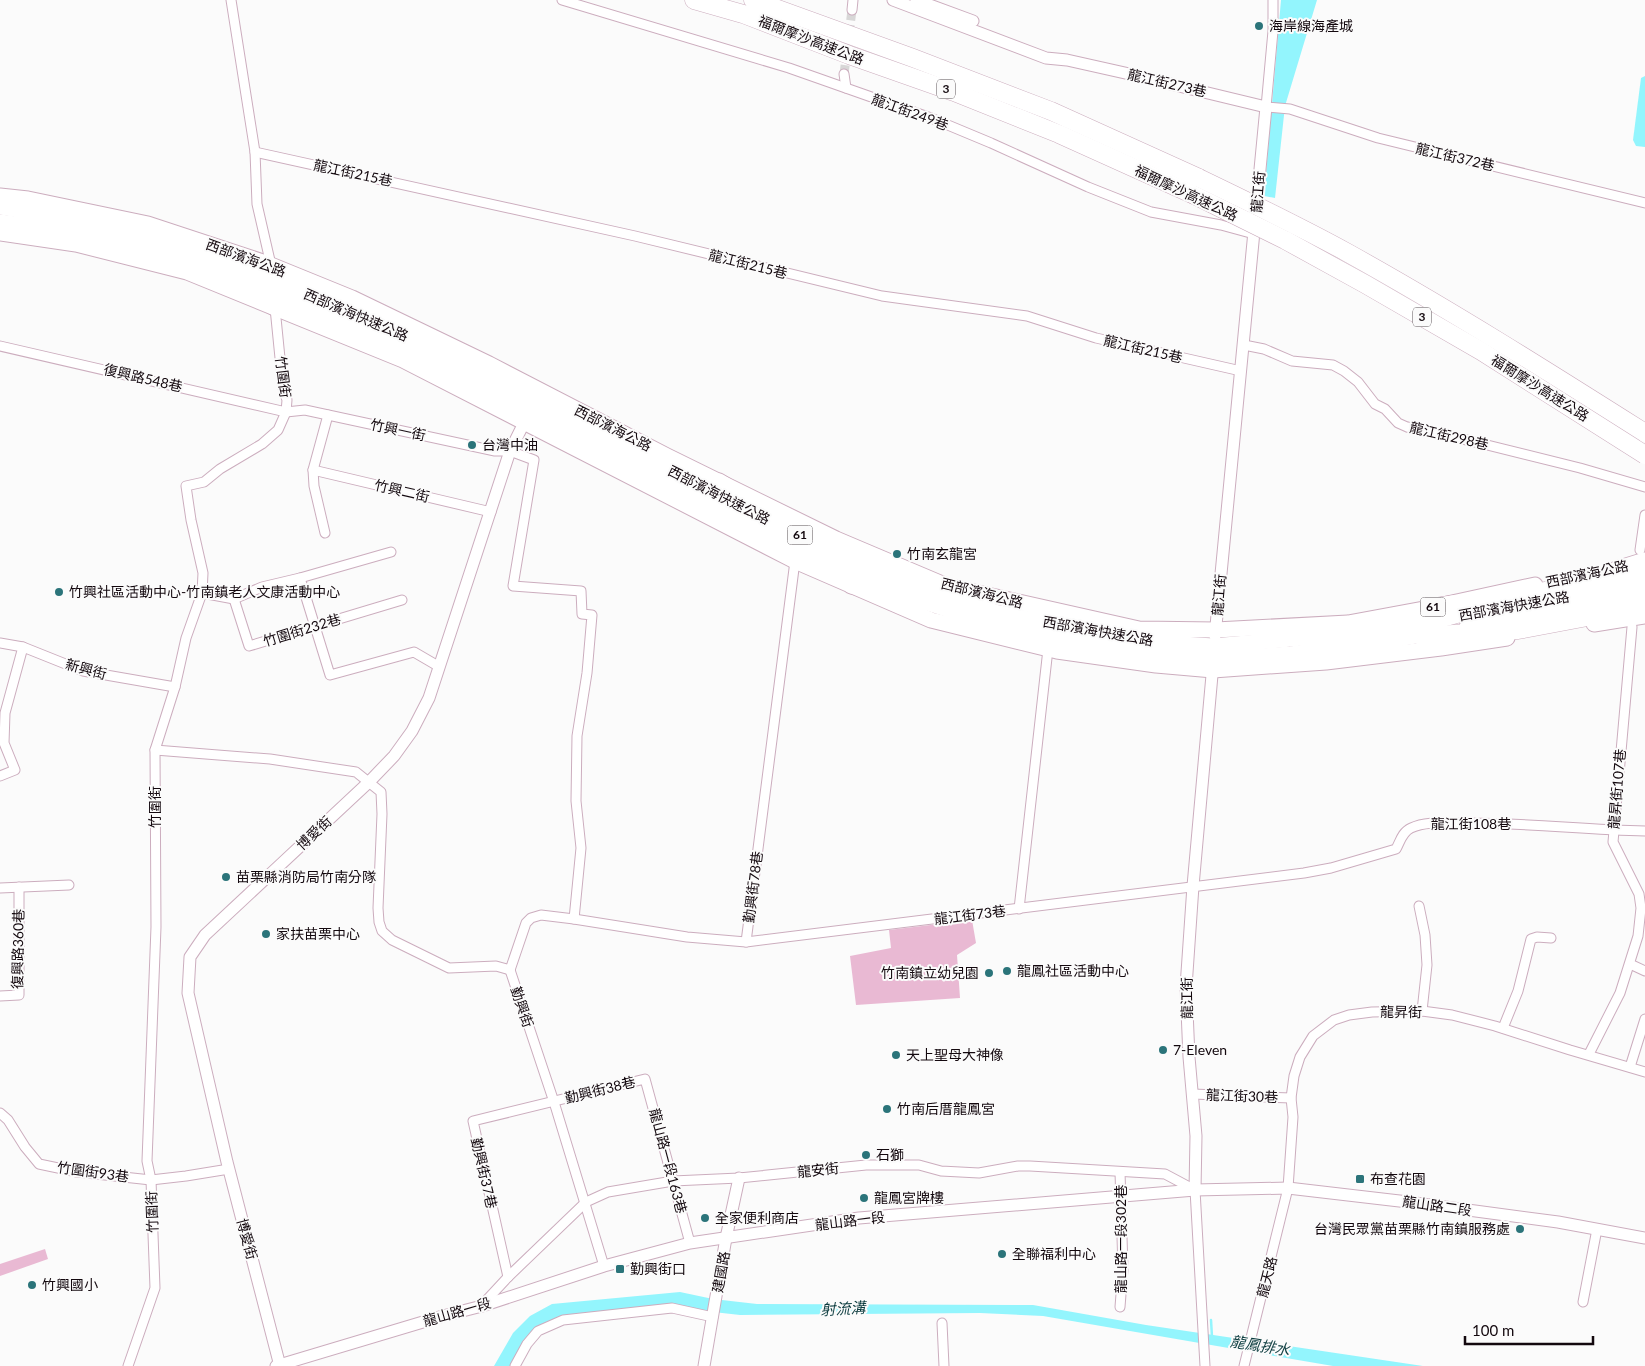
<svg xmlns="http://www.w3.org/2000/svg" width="1645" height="1366" font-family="Lato,'Noto Sans TC',sans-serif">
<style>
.green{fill:#e9b9d3}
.water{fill:#93f5fd}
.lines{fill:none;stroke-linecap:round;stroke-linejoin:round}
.stream{stroke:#93f5fd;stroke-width:2.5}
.minor-tunnel{stroke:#d8d7d7;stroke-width:9;stroke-dasharray:9 4.5;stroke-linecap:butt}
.minor-casing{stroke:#ccadbe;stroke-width:11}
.tertiary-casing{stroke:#ccadbe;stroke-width:13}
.primary-casing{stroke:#ccadbe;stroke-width:17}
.trunk-casing{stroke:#ccadbe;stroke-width:17}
.motorway-casing{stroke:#ccadbe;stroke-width:19}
.minor{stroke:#fff;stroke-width:9}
.tertiary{stroke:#fff;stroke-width:11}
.primary{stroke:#fff;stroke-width:15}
.trunk{stroke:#fff;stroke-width:15}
.motorway{stroke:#fff;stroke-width:18}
.motorway-bridge-casing{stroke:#ccadbe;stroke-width:19;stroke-linecap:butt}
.motorway-bridge{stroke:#fff;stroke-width:18}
.poi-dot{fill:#2b747a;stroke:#fbfbfb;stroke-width:2}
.labels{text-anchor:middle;stroke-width:4;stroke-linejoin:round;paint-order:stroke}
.shield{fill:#fbfbfb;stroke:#595155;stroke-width:1}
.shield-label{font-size:12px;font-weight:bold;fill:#13080e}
.poi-label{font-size:14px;fill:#13080e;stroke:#fbfbfb;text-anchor:start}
.street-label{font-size:14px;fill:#13080e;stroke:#fbfbfb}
.water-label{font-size:15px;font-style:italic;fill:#0c3c3f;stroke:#fbfbfb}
</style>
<rect width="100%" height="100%" fill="#fbfbfb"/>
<g class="green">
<path d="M972,920l4,23 -19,12 3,43 -104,7 -6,-49 41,-8 -2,-18z"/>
<path d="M45,1249l3,10 -48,17v-12z"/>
</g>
<g class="water">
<path d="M1281,0h36l-32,106 -10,92 -11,-2z"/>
<path d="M1645,76v71l-9,-1 -3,-6 8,-62z"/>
<path d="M680,1292l33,7 44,5 276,1 113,20 277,41h-90l-290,-50 -63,-3 -240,2 -80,-9 -97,11c-32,9 -36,22 -51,49h-18l19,-33 17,-17 22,-12z"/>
</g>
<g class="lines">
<path class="stream" d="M1211,1320l1,17"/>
<path class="minor-tunnel" d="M844,74l8,-64"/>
<g class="minor-casing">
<g id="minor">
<path d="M231,0l24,152 2,52 14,61"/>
<path d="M562,0l227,68 142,50 60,25 97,44 63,25 70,13 33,9"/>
<path d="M1273,0v31l-7,76 24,2 88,29 267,65"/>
<path d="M852,10l1,-10"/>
<path d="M844,74l2,14"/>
<path d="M255,152l380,84 247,60 145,20 69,22 145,33"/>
<path d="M1244,345l20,4 28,12 41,4 11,6 14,11 17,22 10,5 13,14 9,4 60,13 113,28 65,19"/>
<path d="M0,346l286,66 19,-2 190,41h15l24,9 -21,126 68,5 1,23 10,1 -5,58 -10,63 -1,65 5,47 -7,71"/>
<path d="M313,470l178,42"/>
<path d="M325,533l-11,-47 -1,-16 15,-55"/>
<path d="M1640,550l5,-35"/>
<path d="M300,578l30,97 84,-23 24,14"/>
<path d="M202,593l32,6 28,-12 38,-9 91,-26"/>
<path d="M234,599l15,47 153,-46"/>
<path d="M0,643l23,4 60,24 92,16"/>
<path d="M155,750l115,9 86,13 25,20 1,22 -4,94 1,14 3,9 10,9 57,28 47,-2 14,4"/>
<path d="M0,776l15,-6 -11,-27 1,-30 18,-66"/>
<path d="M0,888l69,-3"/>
<path d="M1419,906l6,29 2,30 -5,46"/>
<path d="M1019,909l29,-260"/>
<path d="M746,942l558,-69 27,-5 65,-19c4,-7 6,-17 15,-21 15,-7 33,-5 49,-5 62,-1 123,7 185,8"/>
<path d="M1630,964l15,7"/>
<path d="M510,970l16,-47 5,-5 10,-3 33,4 113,18 59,5 49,-381"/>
<path d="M510,970l44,132 50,164"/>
<path d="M0,996l19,-1v-108"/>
<path d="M1503,1028l15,-37 13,-52 6,-2 14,1"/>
<path d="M1589,1054l31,-61 18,-57 3,-28 -2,-14 -26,-52 19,-215"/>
<path d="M1630,1067l15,-48"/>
<path d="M1193,1094l98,4"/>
<path d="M0,1113l8,7 17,27 14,17 38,8 74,8 35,-4 43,-7"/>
<path d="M1120,1172l3,97 -3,38"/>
<path d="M508,1277l-35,-156 172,-42 45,164"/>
<path d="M1583,1302l14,-73"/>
<path d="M482,1305l26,-28 78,-75 22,-10 65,-11 66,-3 127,-13h53l22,6 38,2 39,-7h12l135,8 30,16 10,176"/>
<path d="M942,1323l2,43"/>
<path d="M128,1366l27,-78 -4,-108 -4,-19 9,-234 -1,-177 20,-63 11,-49 16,-45 1,-20 -12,-53 -5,-34 18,-4 16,-13 42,-25 16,-14 8,-18 1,-12 -4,-12 -8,-80"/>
<path d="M515,1366l12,-22 11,-13 25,-11 109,-12 41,9"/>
<path d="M1244,1366l44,-178 5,-71 -2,-19 3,-22 6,-19 13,-21 21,-16 15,-5 23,-3 50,-1 30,4 43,11 75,24 75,22"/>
</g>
</g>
<g class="tertiary-casing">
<g id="tertiary">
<path d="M893,0l153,58 21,2 58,13 141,34 -51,529"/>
<path d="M916,0l57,21"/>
<path d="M1195,1190l1,-54 -7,-79 -3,-70 7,-101 20,-222"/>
<path d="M276,1366l167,-50 39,-10 122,-40 86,-23 169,-25 336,-28 93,-2 120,14 150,20 87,16"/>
<path d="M280,1366l-53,-204 -39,-169 2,-36 15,-22 165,-154 24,-25 18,-25 17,-33 81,-247 17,-34"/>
<path d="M704,1366l22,-128 13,-60"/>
</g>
</g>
<g class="primary-casing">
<g id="primary">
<path d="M0,196l28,3 120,25 118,39 86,35 137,66 178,92 169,83 111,47 192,43 77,1 132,-7 81,-15 106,-23"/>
<path d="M0,233l76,11 111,28 216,88 392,201 136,59 126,31 99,14 57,5 113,-8 115,-14 66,-10"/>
<path d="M1616,569l29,-9"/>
<path d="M1594,624l51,-8"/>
</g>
</g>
<g class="trunk-casing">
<g id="trunk">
<path d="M0,207l82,14 97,24 125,47 114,49 305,156 103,51 108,45 61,19 112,23 44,7 62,4 166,-15 58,-11"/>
<path d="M0,222l58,8 125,28 114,46 113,49 308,156 104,51 103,42 68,22 109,24 111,11 78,-5 88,-12 54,-9"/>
<path d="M228,255l38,8"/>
<path d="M244,291l31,17"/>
<path d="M719,481l34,21"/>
<path d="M851,586l32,7"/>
<path d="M1509,607l100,-18 36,-8"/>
<path d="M1467,627l178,-35"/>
</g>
</g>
<g class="motorway-casing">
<g id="motorway">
<path d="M694,0l49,14 106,41 105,37 105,42 133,60"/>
<path d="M753,0l160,58 138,53 148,67"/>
<path d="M1429,608l27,-4"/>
<path d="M1427,622l107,-29 75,-14 36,-9"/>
<path d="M1421,636l97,-6 127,-24"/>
</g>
</g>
<use href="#minor" class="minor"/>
<use href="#tertiary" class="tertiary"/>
<use href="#primary" class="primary"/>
<use href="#trunk" class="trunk"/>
<use href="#motorway" class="motorway"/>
<g class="motorway-bridge-casing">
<g id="motorway-bridge">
<path d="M1199,178c50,24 100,48 149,75 101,56 199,118 297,180"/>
<path d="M1192,194l93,46 80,44 116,67 164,104"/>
</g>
</g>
<use href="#motorway-bridge" class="motorway-bridge"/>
</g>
<g class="poi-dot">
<circle cx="1259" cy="26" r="5"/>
<circle cx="472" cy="445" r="5"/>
<circle cx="897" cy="554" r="5"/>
<circle cx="59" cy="592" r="5"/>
<circle cx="226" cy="877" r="5"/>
<circle cx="266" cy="934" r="5"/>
<circle cx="1007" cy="971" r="5"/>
<circle cx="989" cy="973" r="5"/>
<circle cx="1163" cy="1050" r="5"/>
<circle cx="896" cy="1055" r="5"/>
<circle cx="887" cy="1109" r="5"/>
<circle cx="866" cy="1155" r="5"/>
<rect x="1355" y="1174" width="10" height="10" rx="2.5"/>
<circle cx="864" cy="1198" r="5"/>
<circle cx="705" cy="1218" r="5"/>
<circle cx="1520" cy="1229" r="5"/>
<circle cx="1002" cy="1254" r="5"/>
<rect x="615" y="1264" width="10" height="10" rx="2.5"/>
<circle cx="32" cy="1285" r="5"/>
</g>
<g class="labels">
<g class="shield">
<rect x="937" y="79.5" width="18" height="19" rx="4"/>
<rect x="1413" y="307.5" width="18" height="19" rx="4"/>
<rect x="787.5" y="525.5" width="25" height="19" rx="4"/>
<rect x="1420.5" y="597.5" width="25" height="19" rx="4"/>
</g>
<g class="shield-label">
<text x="946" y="93">3</text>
<text x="1422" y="321">3</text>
<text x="800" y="539">61</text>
<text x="1433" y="611">61</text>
</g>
<g class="poi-label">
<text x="1269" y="31">海岸線海產城</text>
<text x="482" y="450">台灣中油</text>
<text x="907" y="559">竹南玄龍宮</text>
<text x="69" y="597">竹興社區活動中心-竹南鎮老人文康活動中心</text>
<text x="236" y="882">苗栗縣消防局竹南分隊</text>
<text x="276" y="939">家扶苗栗中心</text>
<text x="1017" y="976">龍鳳社區活動中心</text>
<text x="979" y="978" text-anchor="end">竹南鎮立幼兒園</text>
<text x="1173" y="1055">7-Eleven</text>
<text x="906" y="1060">天上聖母大神像</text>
<text x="897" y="1114">竹南后厝龍鳳宮</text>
<text x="876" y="1160">石獅</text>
<text x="1370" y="1184">布查花園</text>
<text x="874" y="1203">龍鳳宮牌樓</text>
<text x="715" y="1223">全家便利商店</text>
<text x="1510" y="1234" text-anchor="end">台灣民眾黨苗栗縣竹南鎮服務處</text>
<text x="1012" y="1259">全聯福利中心</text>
<text x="630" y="1274">勤興街口</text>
<text x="42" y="1290">竹興國小</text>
</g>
<g class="street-label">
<text transform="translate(811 40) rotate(21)" y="5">福爾摩沙高速公路</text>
<text transform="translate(1167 83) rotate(13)" y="5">龍江街273巷</text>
<text transform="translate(910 112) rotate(20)" y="5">龍江街249巷</text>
<text transform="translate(1455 157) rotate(13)" y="5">龍江街372巷</text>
<text transform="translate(353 173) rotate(12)" y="5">龍江街215巷</text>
<text transform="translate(1258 192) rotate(-85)" y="5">龍江街</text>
<text transform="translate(1186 193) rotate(25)" y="5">福爾摩沙高速公路</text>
<text transform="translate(246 258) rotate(20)" y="5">西部濱海公路</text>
<text transform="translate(748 264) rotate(14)" y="5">龍江街215巷</text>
<text transform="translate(356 315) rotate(23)" y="5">西部濱海快速公路</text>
<text transform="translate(1143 349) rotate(13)" y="5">龍江街215巷</text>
<text transform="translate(283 377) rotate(83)" y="5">竹圍街</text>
<text transform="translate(143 378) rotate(13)" y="5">復興路548巷</text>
<text transform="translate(1540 388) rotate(32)" y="5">福爾摩沙高速公路</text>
<text transform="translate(613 428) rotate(27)" y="5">西部濱海公路</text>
<text transform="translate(398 430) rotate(12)" y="5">竹興一街</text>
<text transform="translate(1449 436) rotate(13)" y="5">龍江街298巷</text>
<text transform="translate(402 491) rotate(13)" y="5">竹興二街</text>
<text transform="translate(719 495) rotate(27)" y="5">西部濱海快速公路</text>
<text transform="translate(1587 574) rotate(-12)" y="5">西部濱海公路</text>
<text transform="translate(982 593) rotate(14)" y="5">西部濱海公路</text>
<text transform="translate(1219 595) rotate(-85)" y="5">龍江街</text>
<text transform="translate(1514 606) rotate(-10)" y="5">西部濱海快速公路</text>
<text transform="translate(302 630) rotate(-17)" y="5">竹圍街232巷</text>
<text transform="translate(1098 631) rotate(10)" y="5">西部濱海快速公路</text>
<text transform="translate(86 669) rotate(15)" y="5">新興街</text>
<text transform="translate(1617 789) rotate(-85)" y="5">龍昇街107巷</text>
<text transform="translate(155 807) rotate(-90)" y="5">竹圍街</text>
<text x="1471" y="829">龍江街108巷</text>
<text transform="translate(314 833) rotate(-43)" y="5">博愛街</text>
<text transform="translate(753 887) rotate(-83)" y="5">勤興街78巷</text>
<text transform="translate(970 915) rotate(-7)" y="5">龍江街73巷</text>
<text transform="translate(18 949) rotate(-89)" y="5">復興路360巷</text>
<text transform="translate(1187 998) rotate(-91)" y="5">龍江街</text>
<text transform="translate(522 1007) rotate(71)" y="5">勤興街</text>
<text transform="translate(1401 1012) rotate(1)" y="5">龍昇街</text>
<text transform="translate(600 1090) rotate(-14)" y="5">勤興街38巷</text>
<text transform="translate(1242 1096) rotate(2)" y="5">龍江街30巷</text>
<text transform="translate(668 1161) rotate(75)" y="5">龍山路一段163巷</text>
<text transform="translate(818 1170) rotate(-6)" y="5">龍安街</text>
<text transform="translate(93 1172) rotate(8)" y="5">竹圍街93巷</text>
<text transform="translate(484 1173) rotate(77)" y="5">勤興街37巷</text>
<text transform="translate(1437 1206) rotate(8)" y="5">龍山路二段</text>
<text transform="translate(152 1212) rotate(-92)" y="5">竹圍街</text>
<text transform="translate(850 1221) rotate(-7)" y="5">龍山路一段</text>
<text transform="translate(247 1239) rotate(75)" y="5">博愛街</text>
<text transform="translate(1121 1239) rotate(-90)" y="5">龍山路一段302巷</text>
<text transform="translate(721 1272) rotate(-80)" y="5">建國路</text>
<text transform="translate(1267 1277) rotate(-76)" y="5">龍天路</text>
<text transform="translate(457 1312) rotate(-16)" y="5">龍山路一段</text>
</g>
<g class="water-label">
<text transform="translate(843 1309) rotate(-3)" y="5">射流溝</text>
<text transform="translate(1260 1346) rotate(9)" y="5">龍鳳排水</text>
</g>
</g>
<path d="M1465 1336v8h128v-8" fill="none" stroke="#13080e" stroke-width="2.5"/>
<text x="1472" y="1336" font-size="15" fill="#13080e" stroke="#fbfbfb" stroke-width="4" paint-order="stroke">100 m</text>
</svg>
